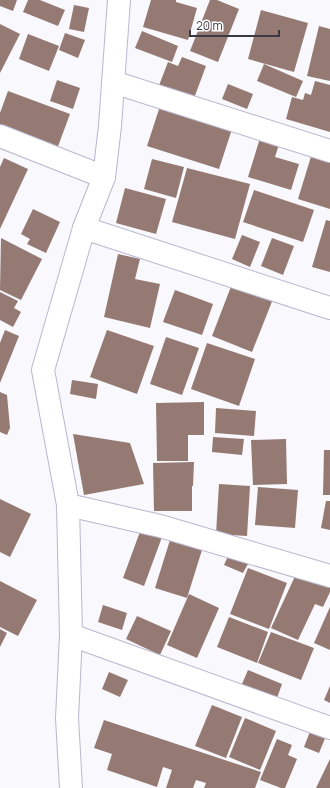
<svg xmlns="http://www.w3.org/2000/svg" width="330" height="788" font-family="Manrope,sans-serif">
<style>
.building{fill:#957a73}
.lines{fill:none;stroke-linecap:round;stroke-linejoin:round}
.minor-casing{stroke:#bab7d0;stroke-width:24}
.minor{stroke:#fff;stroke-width:22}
</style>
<rect width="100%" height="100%" fill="#f8f8fd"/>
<g class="building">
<path d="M0,0h17l-4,11 -13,-5z"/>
<path d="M28,0h12l25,10 -7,16 -35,-14z"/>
<path d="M151,0h25v2l21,6 -9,32 -45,-13z"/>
<path d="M210,0h7l22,9 -21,53 -28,-11z"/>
<path d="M74,5l15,3 -5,24 -15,-3z"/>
<path d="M261,10l47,13 -14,49 -46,-13z"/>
<path d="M0,24l20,10 -20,39z"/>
<path d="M319,26l11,3v52l-23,-5z"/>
<path d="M142,31l36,15 -6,16 -37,-14z"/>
<path d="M65,33l20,7 -7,18 -19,-8z"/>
<path d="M28,34l31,12 -10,25 -30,-12z"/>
<path d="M182,57l24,9 -13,35 -35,-13 10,-26 10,4z"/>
<path d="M264,64l39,17 -7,16 -39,-16z"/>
<path d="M57,80l23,8 -7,21 -23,-8z"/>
<path d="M315,81l15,4v47l-44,-13 6,-22 11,3 2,-7 6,2z"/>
<path d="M228,84l25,10 -6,15 -25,-10z"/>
<path d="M8,91l62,23 -13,35 -57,-21v-15z"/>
<path d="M161,103l72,23 -14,43 -72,-23z"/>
<path d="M261,135l19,6 -5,16 24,7 -8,26 -43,-13z"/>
<path d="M313,150l17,5v54l-32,-10z"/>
<path d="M4,158l24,11 -28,60v-62z"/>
<path d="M152,159l32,8 -8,31 -32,-9z"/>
<path d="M187,168l63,16 -15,55 -63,-17z"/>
<path d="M125,188l41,11 -10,35 -40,-11z"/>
<path d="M254,190l60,20 -11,32 -60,-20z"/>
<path d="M33,209l27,13 -14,31 -19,-9 3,-5 -9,-5z"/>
<path d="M326,220l4,1v51l-18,-5z"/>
<path d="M242,235l18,7 -10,25 -18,-8z"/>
<path d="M1,238l41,21 -21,41 -21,-10z"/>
<path d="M272,238l22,8 -11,29 -22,-9z"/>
<path d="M118,254l22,5 -5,20 25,5 -10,44 -46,-11z"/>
<path d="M232,284l41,15 -21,53 -40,-16z"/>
<path d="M175,290l38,14 -11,31 -39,-13z"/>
<path d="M0,292l18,9 -4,7 7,4 -8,15 -13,-7z"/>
<path d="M5,330l14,6 -19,47v-40z"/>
<path d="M107,330l47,16 -17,48 -47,-17z"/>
<path d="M166,337l33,11 -17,47 -32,-11z"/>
<path d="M207,343l48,16 -16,47 -48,-17z"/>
<path d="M72,380l26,4 -2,15 -26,-5z"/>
<path d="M0,392l7,3 3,33 -3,7 -7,-3z"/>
<path d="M204,402v33h-16v26h-31l-1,-58z"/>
<path d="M216,408l40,3 -2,25 -39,-3z"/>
<path d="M73,434l57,9 14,41 -60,11z"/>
<path d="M213,437l31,2 -2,16 -30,-3z"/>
<path d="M286,439l1,45 -34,1 -2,-45z"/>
<path d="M324,450h6v45h-7z"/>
<path d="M194,462l-1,24h-1v25h-38l-1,-48z"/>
<path d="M219,484l31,2 -3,50 -31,-2z"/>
<path d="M258,487l40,3 -3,38 -40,-3z"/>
<path d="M0,499l31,15 -21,43 -10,-5z"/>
<path d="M326,501h4v29l-9,-2z"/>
<path d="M141,529l21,8 -18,49 -21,-8z"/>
<path d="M170,540l32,10 -15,48 -32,-10z"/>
<path d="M229,554l20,8 -6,11 -19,-8z"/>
<path d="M248,568l39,15 -18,46 -39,-15z"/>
<path d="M297,572l33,15v5l-7,15 -8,-3 -17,36 -27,-12z"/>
<path d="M0,581l37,19 -19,36 -18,-9z"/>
<path d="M189,594l30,14 -22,50 -30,-13z"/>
<path d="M103,605l24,8 -5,17 -24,-8z"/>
<path d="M330,607v43l-16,-7z"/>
<path d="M137,616l34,15 -11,24 -34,-16z"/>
<path d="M229,617l39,15 -11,31 -40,-16z"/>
<path d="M0,629l7,4 -7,14z"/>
<path d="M271,632l43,16 -13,32 -43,-17z"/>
<path d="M248,670l34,14 -5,14 -35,-14z"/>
<path d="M109,672l19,8 -8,17 -18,-8z"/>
<path d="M330,686v17l-6,-3z"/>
<path d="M212,705l30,12 -16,41 -31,-12z"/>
<path d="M245,718l31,13 -16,39 -31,-13z"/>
<path d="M104,720l157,52 -6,16h-51l2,-5 -10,-3 -3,8h-27l6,-18 -9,-3 -6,20 -50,-17 5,-16 -18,-6z"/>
<path d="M311,729l15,7 -7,17 -15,-6z"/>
<path d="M277,739l15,6 -4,10 9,4 -12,29h-4l-21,-8z"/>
<path d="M330,759v29h-14z"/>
</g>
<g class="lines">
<g class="minor-casing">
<g id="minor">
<path d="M113,82l217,69"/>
<path d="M0,136l104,41"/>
<path d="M84,228l246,80"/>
<path d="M68,505l92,21 170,50"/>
<path d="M71,635l259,93"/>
<path d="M71,788l-4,-70 4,-83 -3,-130 -25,-135 41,-142 20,-51 6,-51 9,-126"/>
</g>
</g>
<use href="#minor" class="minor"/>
</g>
<path d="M190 30v6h89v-6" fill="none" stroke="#393843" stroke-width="2"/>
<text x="196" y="30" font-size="12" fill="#393843" stroke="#ffffff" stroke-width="3" paint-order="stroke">20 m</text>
</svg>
